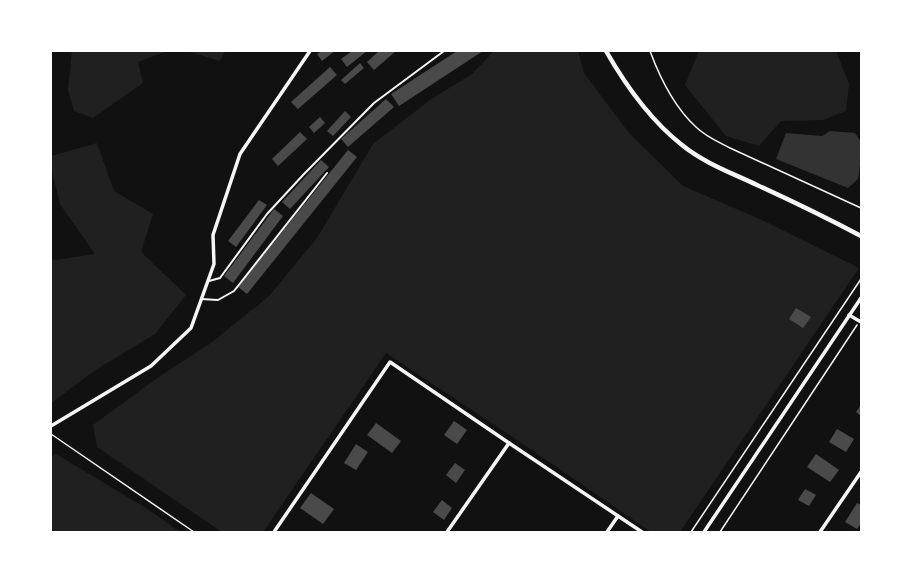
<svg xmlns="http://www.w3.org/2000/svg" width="912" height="583" font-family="'Times New Roman',serif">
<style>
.green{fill:#202020}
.water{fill:#333}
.building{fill:#4a4a4a}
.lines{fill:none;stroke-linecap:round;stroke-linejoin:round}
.path{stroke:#f5f5f5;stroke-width:1.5}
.service{stroke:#f5f5f5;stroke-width:2}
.minor{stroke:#f5f5f5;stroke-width:3.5}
.tertiary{stroke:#f5f5f5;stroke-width:4.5}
</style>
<rect width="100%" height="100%" fill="#111"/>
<g class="green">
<path d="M72,51h95l-29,11 5,21 -50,35 -19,-7 -6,-21z"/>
<path d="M187,51h38l-5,10z"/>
<path d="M494,51h84l6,22 45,60 54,53 79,34 97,48 -179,264h-29l-131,-90 -134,-89 -123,179h-41l-125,-85 -4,-22 67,-49 51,-33 58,-47 48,-58 56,-94 57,-44 42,-26z"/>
<path d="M699,51h137l13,33 -3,27 -23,9 -42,1 -22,25 -33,-10 -41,-51z"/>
<path d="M97,143l17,48 39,23 -12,38 45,43 -31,39 -58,35 -46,34v-144l5,1 39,-6 -35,-50 -9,-37v-11z"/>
<path d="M56,454l93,56 31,22h-129v-75z"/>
</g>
<path class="water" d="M830,131l25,2 6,9v16l-3,21 -10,9 -72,-29 10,-26 36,3z"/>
<g class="building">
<path d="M322,51h13l-13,10 -5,-7z"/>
<path d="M352,51h15l-20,16 -6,-8z"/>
<path d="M379,51h17l-22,19 -7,-8z"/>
<path d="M457,51h26l-84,55 -8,-12z"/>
<path d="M360,63l4,5 -19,16 -4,-4z"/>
<path d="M330,67l7,8 -39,34 -7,-7z"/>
<path d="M386,99l8,8 -46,40 -7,-8z"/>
<path d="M345,111l6,6 -18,19 -6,-5z"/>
<path d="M320,117l5,6 -11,10 -5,-6z"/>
<path d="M300,132l7,7 -29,27 -6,-7z"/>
<path d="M348,150l9,7 -110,137 -9,-7z"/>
<path d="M321,160l8,7 -39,42 -8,-7z"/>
<path d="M259,200l8,5 -31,42 -8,-6z"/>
<path d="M274,209l9,7 -50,67 -9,-7z"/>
<path d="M796,308l15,9 -8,11 -14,-9z"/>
<path d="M861,405v11l-5,-4z"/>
<path d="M454,421l13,9 -10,14 -13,-9z"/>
<path d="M376,423l25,18 -9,12 -25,-18z"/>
<path d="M837,429l17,10 -8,13 -17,-10z"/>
<path d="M356,444l12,8 -12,18 -12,-7z"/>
<path d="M816,454l23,16 -9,12 -23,-15z"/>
<path d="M455,463l10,7 -9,13 -10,-8z"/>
<path d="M805,489l11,6 -7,11 -11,-6z"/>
<path d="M311,493l23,16 -11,15 -23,-16z"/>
<path d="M442,500l10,8 -8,12 -11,-8z"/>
<path d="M857,503l4,2v18l-4,6 -12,-7z"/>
</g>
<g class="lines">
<g class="path">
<path d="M650,51c10,27 24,56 46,76 10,10 23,15 34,21l131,60"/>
<path d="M51,434l143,98"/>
<path d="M691,532l170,-253"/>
<path d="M720,532l137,-207"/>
</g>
<g class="service">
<path d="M209,281l11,-3 47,-64 37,-40 70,-71 70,-52"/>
<path d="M201,299l17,1 16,-9 93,-118"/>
</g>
<g class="minor">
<path d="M849,315l12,7"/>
<path d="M51,426l100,-60 40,-38 23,-64 -1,-29 27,-81 70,-103"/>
<path d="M509,443l133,89"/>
<path d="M274,532l116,-170 119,81 -62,89"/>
<path d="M607,532l11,-16"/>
<path d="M704,532l157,-234"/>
<path d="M820,532l41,-60"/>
</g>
<path class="tertiary" d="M606,51c20,35 44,69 76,94 22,18 50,28 75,40 35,16 70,33 104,51"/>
</g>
<rect width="912" height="583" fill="none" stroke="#ffffff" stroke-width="104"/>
</svg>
